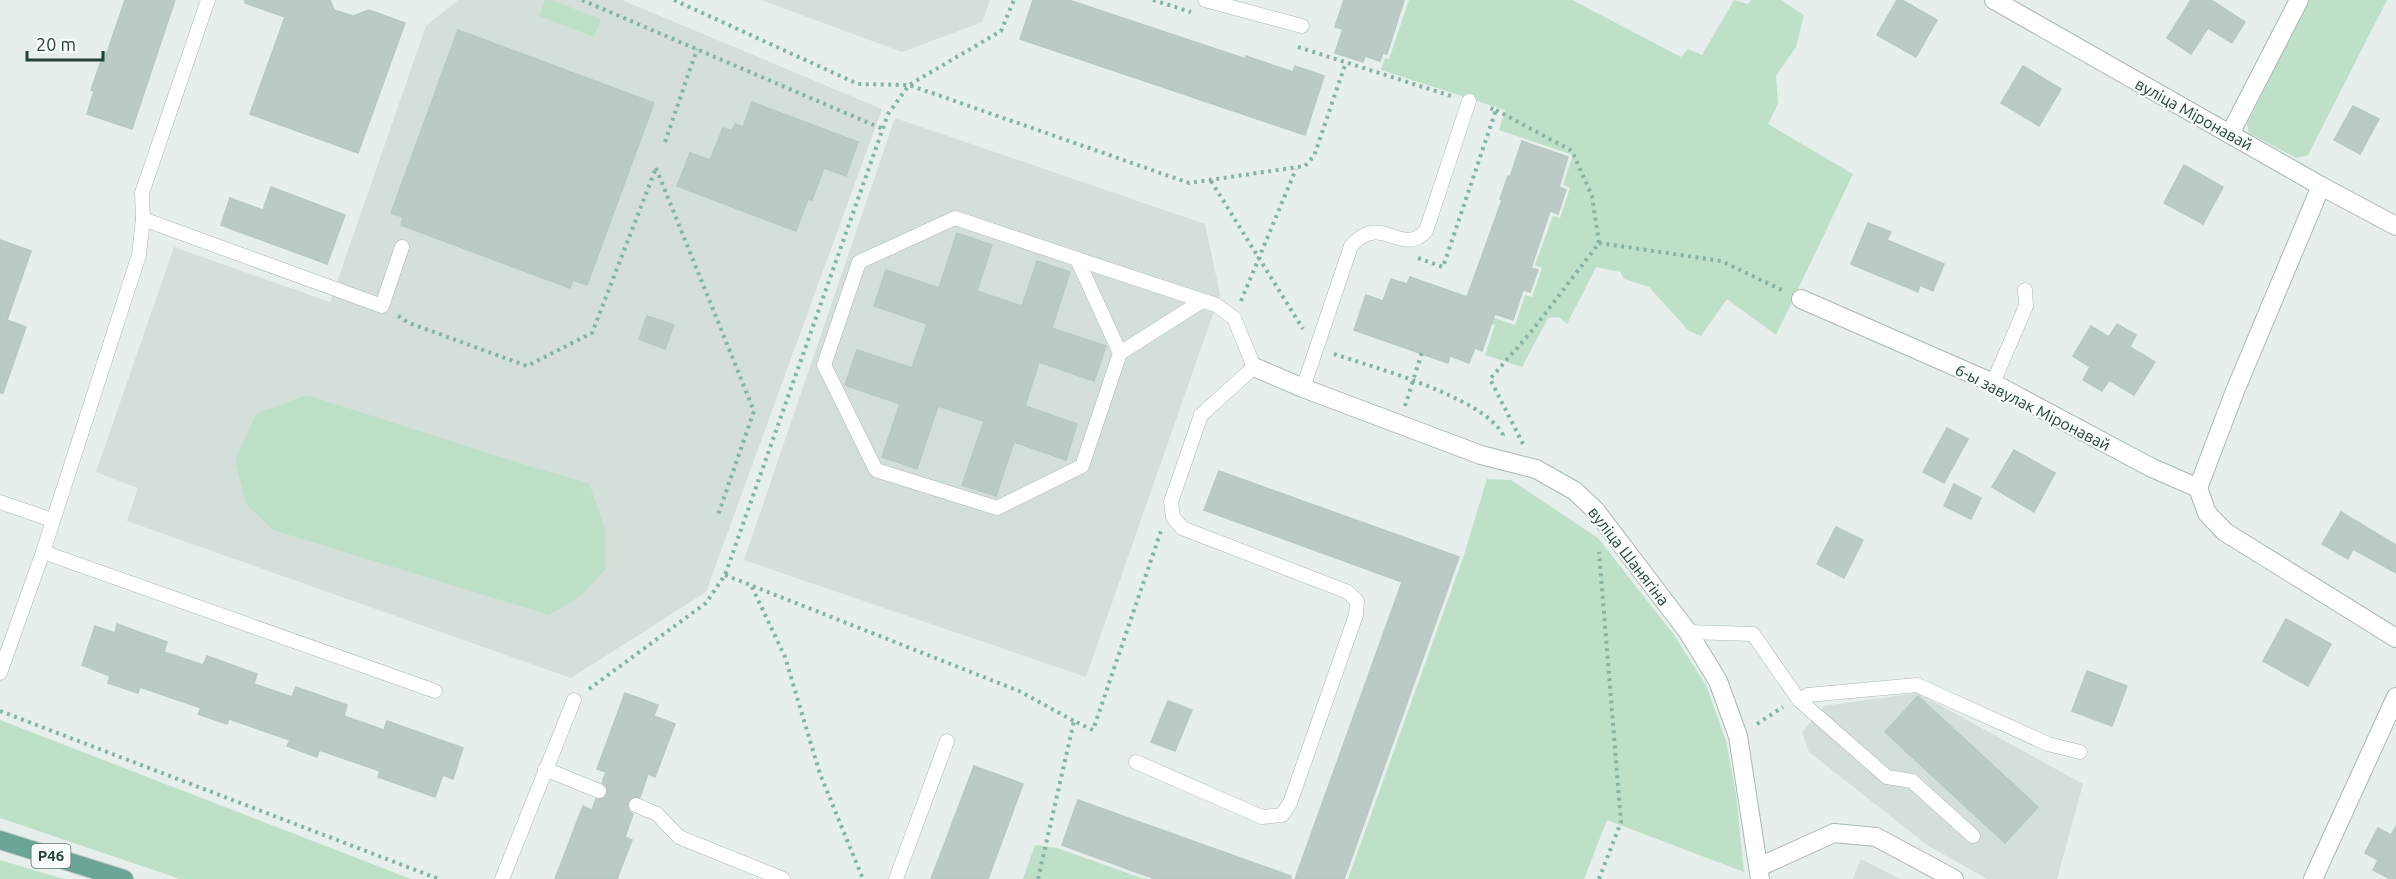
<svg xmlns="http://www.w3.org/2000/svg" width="2396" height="879" font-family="Ubuntu,sans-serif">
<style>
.built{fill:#d4dfda}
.green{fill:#bfe0c8}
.building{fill:#bbcac4;stroke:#b8c9c2;stroke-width:1.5}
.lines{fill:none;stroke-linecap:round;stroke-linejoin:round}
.service-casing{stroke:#a8b8b2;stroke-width:15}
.minor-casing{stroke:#a8b8b2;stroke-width:20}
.primary-casing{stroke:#c2cac8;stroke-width:20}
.path{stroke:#86b3a5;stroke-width:4;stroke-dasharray:3 4.5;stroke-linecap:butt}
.service{stroke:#fff;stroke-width:14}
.minor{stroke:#fff;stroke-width:18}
.primary{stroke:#6aa596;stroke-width:18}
.labels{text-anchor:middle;stroke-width:4.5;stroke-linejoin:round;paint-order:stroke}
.shield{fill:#f7fbf9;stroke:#637a73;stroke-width:1.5}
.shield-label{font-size:15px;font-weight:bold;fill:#24423a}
.street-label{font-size:16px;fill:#24423a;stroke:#f7fbf9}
</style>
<rect width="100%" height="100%" fill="#e6efeb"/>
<g class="built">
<path d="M458,0h164l260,109 -176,483 -135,86 -444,-157 11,-33 -42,-16 78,-225 156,55 96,-276z"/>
<path d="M761,0h229l-8,22 -80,30z"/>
<path d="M895,118l310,106 15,70 -134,383 -342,-117z"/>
<path d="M1918,693l165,91 -26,95h-70l-60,-34 -118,-93 -7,-20 22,-26z"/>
<path d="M1861,859l37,19 3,1h-48z"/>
</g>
<g class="green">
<path d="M545,0h6l50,19 -7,18 -55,-21z"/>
<path d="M1409,0h163l109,57 7,-8 14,6 32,-55 14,4 3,-4h30l23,15 -8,32 -20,29 2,28 -10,20 85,50 -77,161 -49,-36 -26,37 -12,-5 -40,-44 -25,-8 -4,-7 -24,-5 -29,57 -8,-7 -11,1 -26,49 -37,-12 10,-30 -8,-3 2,-6 26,9 10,-30 7,2 10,-29 -7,-3 18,-49 7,2 10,-30 -7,-3 10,-30 -74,-25 6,-20 -124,-40 4,-12 4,1z"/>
<path d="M2309,0h78l-79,155 -12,3 -47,-25 -2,-9z"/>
<path d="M307,395l225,72 57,16 16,46 1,40 -25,27 -32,19 -276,-85 -27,-26 -11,-44 21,-46z"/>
<path d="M1487,479l24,1 87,58 76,97 32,50 20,56 10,53 8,78 -137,-52 -23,59h-236l116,-324z"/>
<path d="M0,720l411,159h-231l-180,-61z"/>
<path d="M1035,845l22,3 87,31h-121z"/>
<path d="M0,860l64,19h-64z"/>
</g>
<g class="building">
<path d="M125,0h50l-43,129 -45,-15 7,-23 -3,-1 13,-38 3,1z"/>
<path d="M245,0h85l4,10 19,6 16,-6 36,13 -47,130 -108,-39 35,-97 -40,-14z"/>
<path d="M1033,0h36l177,59v-3l47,16 2,-6 29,10 -19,59 -285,-96z"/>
<path d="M1344,0h60l-17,54 -4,-1 -3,8 -15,-5 -2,6 -28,-9 8,-24 -8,-2z"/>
<path d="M1897,0h5l35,20 -21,37 -39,-22z"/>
<path d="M2191,0h20l34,22 -13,21 -24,-15 -17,26 -24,-16z"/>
<path d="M458,30l196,73 -67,182 -14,-5 -3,8 -169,-63 2,-8 -12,-4z"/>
<path d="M2023,66l38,23 -22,37 -38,-23z"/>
<path d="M752,102l106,40 -12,34 -22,-8 -12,32 -4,-1 -12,32 -119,-45 13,-33 20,7 13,-32 9,3 3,-7 8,3z"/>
<path d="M2353,106l26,13 -19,35 -26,-14z"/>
<path d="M1522,141l46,16 -9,30 7,3 -8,24 -8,-3 -19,57 7,2 -8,22 -7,-2 -10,30 -18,-6 -13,37 -7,-3 -6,15 -19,-7 -2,7 -94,-33 12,-35 17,6 8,-22 16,5 3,-7 57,20 35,-97 -2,-1 8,-23 2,1z"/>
<path d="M2184,165l39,22 -20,37 -39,-21z"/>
<path d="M271,187l74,28 -18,49 -106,-39 9,-27 33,12z"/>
<path d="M1868,223l23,9 -4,8 57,24 -11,27 -13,-6 -2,7 -67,-28z"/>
<path d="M957,233l35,12 -15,46 45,15 15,-45 33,11 -18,56 54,18 -12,35 -55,-19 -14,44 52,18 -11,36 -52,-18 -18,54 -34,-11 22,-64 -46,-15 -21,63 -35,-12 18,-53 -55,-19 12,-35 55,18 15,-44 -53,-18 12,-36 53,18z"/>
<path d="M0,240l31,11 -24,69 19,7 -23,66h-3z"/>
<path d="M647,316l27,9 -9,24 -26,-10z"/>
<path d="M2117,324l19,11 -6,12 25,15 -21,33 -25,-15 -7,11 -19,-11 7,-13 -17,-11 18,-30 18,11z"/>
<path d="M1947,428l21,11 -24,44 -21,-11z"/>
<path d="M2014,450l41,23 -21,39 -42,-25z"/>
<path d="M1219,471l240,86 -115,322h-49l107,-297 -198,-72z"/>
<path d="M1954,484l27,14 -10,21 -27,-13z"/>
<path d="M2341,512l55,33v28l-43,-24 -5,10 -26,-15z"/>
<path d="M1836,527l27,13 -19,38 -27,-14z"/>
<path d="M2286,619l45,25 -23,42 -45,-25z"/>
<path d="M117,624l50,18 -3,10 39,13 4,-9 50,18 -3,10 38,13 4,-10 51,18 -3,11 40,14 3,-9 76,27 -10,31 -10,-4 -8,22 -57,-20 2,-6 -61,-21 -2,7 -30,-11 3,-6 -61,-21 -2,5 -29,-10 3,-6 -61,-21 -2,6 -30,-10 2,-7 -28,-11 13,-39 20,7z"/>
<path d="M2087,671l40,15 -15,40 -40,-15z"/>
<path d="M625,693l33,12 -4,11 21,8 -20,53 -7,-3 -8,23 -9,1 -3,4v8l5,4 -8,23 7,3 -15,39h-62l28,-73 9,4 4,-11 8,-1 3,-4 -1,-8 -4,-3 4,-11 -9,-3z"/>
<path d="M1918,696l120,111 -33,36 -120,-111z"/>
<path d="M1168,701l24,9 -17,41 -24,-9z"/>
<path d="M974,766l49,18 -35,95h-57z"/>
<path d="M1078,800l213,76v3h-136l-93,-34z"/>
<path d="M2396,826v53h-6l-17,-9 5,-10 -13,-7 13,-25 13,7z"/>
</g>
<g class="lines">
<g class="service-casing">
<g id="service">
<path d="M1205,0l97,26"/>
<path d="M143,219l239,87 20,-59"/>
<path d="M1077,259l139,46 18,13 20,49 -53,48 -30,87 2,15 9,11 166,64 9,9 -1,14 -66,188 -8,12 -20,2 -126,-55"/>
<path d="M1120,353l-43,-94 -122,-41 -96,44 -35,103 52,105 121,38 85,-42 38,-113 82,-52"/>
<path d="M1993,383l33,-77 -1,-16"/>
<path d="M1303,388l48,-142c31,-35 50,12 75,-15l43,-130"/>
<path d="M0,502l52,18"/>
<path d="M43,552l392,139"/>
<path d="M1688,632l65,2 46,66 9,-5 109,-10 131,59 32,8"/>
<path d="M0,673l43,-121 96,-297 4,-36 -1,-26 66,-193"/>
<path d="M1799,700l88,77 25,4 61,55"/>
<path d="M545,769l54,22"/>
<path d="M636,805l21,9 22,23 104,42"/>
<path d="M502,879l72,-179"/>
<path d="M896,879l51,-138"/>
</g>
</g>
<g class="minor-casing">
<g id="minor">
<path d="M1994,0l327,186 75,40"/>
<path d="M2230,134l69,-134"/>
<path d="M2321,186l-86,205 -37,97 9,25 18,19 171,106"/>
<path d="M1801,299l192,84 157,84 48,21"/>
<path d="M1254,367l49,21 178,67 55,14 39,22 21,20 92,121 30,49 20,55 22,143"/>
<path d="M1759,867l75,-34 42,4 78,42"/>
<path d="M2313,879l83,-182"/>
</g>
</g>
<g class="primary-casing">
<path id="primary" d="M0,840l124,39"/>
</g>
<g class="path">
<path d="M582,0l301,129"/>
<path d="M674,0l184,84 51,1 280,98 116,-17 9,-10 32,-94"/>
<path d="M1153,0l38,12"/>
<path d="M1298,47l153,49"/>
<path d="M1496,110l76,41 20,45 7,47 -68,89 -41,47 33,65"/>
<path d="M665,142l32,-93"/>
<path d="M656,168l98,243 -36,104"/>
<path d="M1211,181l92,148"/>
<path d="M1599,243l122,18 61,29"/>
<path d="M1418,258l25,9 53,-157 -9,-3"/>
<path d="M1241,301l55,-132"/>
<path d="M398,316l11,7 118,43 65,-33 64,-165"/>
<path d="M1334,354c39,13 151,44 169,81l-2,3"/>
<path d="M1405,406l18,-57"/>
<path d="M725,575l294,116 55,30"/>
<path d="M752,587l33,70 35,117 43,105"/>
<path d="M589,689l117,-86 19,-28 163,-461 21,-29 92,-54 13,-31"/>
<path d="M0,711l439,168"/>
<path d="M1757,724l26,-17"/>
<path d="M1038,879l36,-158 19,9 68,-199"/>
<path d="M1599,879l22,-57 -22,-270"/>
</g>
<use href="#service" class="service"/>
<use href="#minor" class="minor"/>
<use href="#primary" class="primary"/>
</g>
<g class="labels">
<rect class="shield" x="31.5" y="844" width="39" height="24" rx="4.5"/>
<g class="shield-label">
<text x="51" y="861">Р46</text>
</g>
<g class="street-label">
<text transform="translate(2194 114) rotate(29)" y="6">вуліца Міронавай</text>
<text transform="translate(2033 407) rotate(27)" y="6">6-ы завулак Міронавай</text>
<text transform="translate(1629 556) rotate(52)" y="6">вуліца Шанягіна</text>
</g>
</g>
<path d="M27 51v9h76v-9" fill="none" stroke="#24423a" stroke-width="3"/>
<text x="36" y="51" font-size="18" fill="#24423a" stroke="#f7fbf9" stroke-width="4.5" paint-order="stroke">20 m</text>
</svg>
